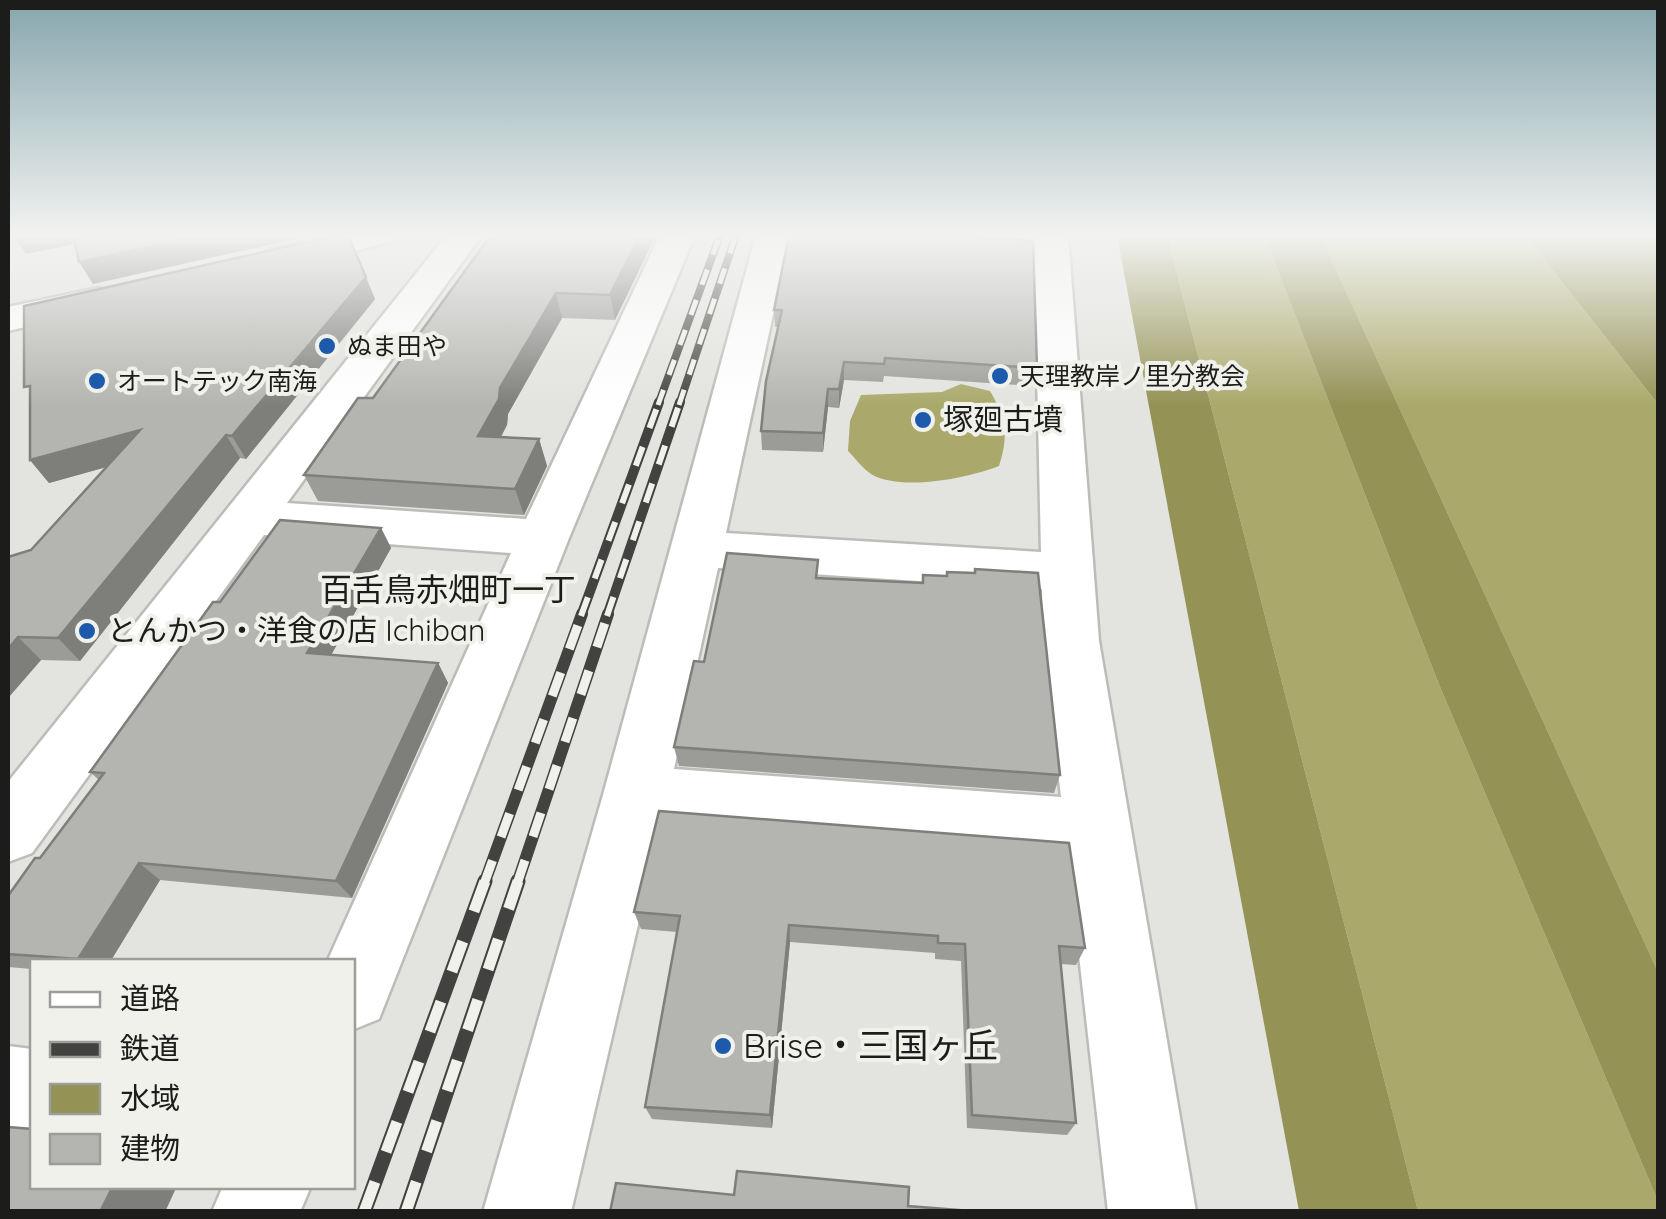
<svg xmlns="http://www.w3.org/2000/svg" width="1666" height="1219" font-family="Quicksand,'Noto Sans JP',sans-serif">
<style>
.forest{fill:#aaa96b}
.water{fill:#949255}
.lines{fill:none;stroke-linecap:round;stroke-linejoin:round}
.minor-casing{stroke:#bcbcb8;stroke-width:5}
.minor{fill:#fff;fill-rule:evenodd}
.rail-far3-casing{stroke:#424240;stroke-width:8}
.rail-far2-casing{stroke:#424240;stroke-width:10}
.rail-far1-casing{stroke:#424240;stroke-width:12}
.rail-casing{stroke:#424240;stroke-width:15}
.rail-far3{stroke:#f1f1ec;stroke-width:5;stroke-dasharray:16;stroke-linecap:butt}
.rail-far2{stroke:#f1f1ec;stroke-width:6;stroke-dasharray:20;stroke-linecap:butt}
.rail-far1{stroke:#f1f1ec;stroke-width:9;stroke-dasharray:25;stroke-linecap:butt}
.rail{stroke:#f1f1ec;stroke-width:11;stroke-dasharray:32;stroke-linecap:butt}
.wall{fill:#9b9b97}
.shaded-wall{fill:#7e7e7b}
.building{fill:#b4b4b0;stroke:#7e7e7b;stroke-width:2.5}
.poi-dot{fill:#1d5aab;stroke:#f1f1ec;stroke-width:4}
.labels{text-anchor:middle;stroke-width:8;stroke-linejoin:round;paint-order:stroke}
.far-poi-label{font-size:25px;fill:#1c1c1a;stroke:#f1f1ec;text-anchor:start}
.poi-label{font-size:30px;fill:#1c1c1a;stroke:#f1f1ec;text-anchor:start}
.neighbourhood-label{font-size:32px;fill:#1c1c1a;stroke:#f1f1ec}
.near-poi-label{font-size:35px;fill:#1c1c1a;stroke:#f1f1ec;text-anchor:start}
</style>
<rect width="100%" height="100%" fill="#e3e4df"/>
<g class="forest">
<path d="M1167,235h97l174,447 220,519v10h-240z"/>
<path d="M1320,235h205l133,169v568z"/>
<path d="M961,384l29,7c16,27 19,45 9,75 -31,12 -98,26 -128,8 -8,-5 -16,-16 -23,-23l2,-30 11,-26 81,-3z"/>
</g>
<g class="water">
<path d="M1117,235h50l251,976h-119z"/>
<path d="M1264,235h56l338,737v229l-220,-519z"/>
<path d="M1525,235h133v169z"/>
</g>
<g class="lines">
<g class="minor-casing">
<g id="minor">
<path d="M332,235h64l-5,7 -111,27 -13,-3 -5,-8 5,-8z"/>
<path d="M447,235h35l-195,268 239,16 134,-284h35l-126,303 -190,481 -27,11v-68h-25l184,-409 -247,-18 -232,318 -24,9v-80z"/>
<path d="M756,235h34l-64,298 315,19 -7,-317h34l31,406 97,571h-88l-40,-354 -407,-32 -90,386h-88l120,-417zM718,568l324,21 1,52 18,156 -387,-28z"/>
<path d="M98,288l14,3 5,8 -5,8 -104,24v-24z"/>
<path d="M8,1046l24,3v80l-24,-3z"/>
<path d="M223,1186h88l-11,26h-88z"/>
</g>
</g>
<use href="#minor" class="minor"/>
<g class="rail-far3-casing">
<g id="rail-far3">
<path d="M658,405l62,-170"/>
<path d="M679,405l57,-170"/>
</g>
</g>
<g class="rail-far2-casing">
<g id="rail-far2">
<path d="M581,616l78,-214"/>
<path d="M607,616l73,-214"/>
</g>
</g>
<g class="rail-far1-casing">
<g id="rail-far1">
<path d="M484,884l98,-270"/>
<path d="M517,884l91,-270"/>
</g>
</g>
<g class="rail-casing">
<g id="rail">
<path d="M364,1212l121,-331"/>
<path d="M406,1212l112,-331"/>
</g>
</g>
<use href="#rail-far3" class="rail-far3"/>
<use href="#rail-far2" class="rail-far2"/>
<use href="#rail-far1" class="rail-far1"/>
<use href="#rail" class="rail"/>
</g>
<g class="wall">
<path d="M491,235h165l-41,85 -53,-2 -54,96 -1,11 -6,12 38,2 8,27 -23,49 -206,-14 -14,-26 69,-77z"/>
<path d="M789,235l248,133 -4,18 -149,-10 -1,6 -39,-2 -5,28 -11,-1 -5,45 -61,-2 -1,-19 17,-104h-3l-1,-17z"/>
<path d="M375,299l-129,160 -6,-1 -160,203 -39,-1 -33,38v-141l23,-7 76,-83 -58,16 -19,-23v-65z"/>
<path d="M381,528l10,20 -60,107 107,8 10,20 -96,215 -192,-18 -50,82h-78v7l-24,-2v-71l32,-38 59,-78 -9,-8 130,-170z"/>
<path d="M819,578l241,197 -6,18 -375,-27 -5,-19 30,-85z"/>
<path d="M634,912l451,36 -9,17 -16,-1 16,159 -9,12 -100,-7 -6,-167 -26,-2v-6l-145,-11 -18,186 -120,-9 -7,-12 32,-175 -36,-3z"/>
</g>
<g class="shaded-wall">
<path d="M13,235h67l4,7 -58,12z"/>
<path d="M205,235h108l-220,49 -14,-22z"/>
<path d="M640,235h16l-41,85 -5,-25z"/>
<path d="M366,277l9,22 -129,160 -14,-23z"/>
<path d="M556,293l6,25 -54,96 -1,11 -20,37 -9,-26 22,-48z"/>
<path d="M844,362v18l-5,28v-19z"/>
<path d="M828,389v18l-5,45v-19z"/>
<path d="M140,430l16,23 -107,30 -19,-23z"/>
<path d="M226,435l14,23 -160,203 -22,-23z"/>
<path d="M539,439l8,27 -23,49 -9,-26z"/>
<path d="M381,528l10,20 -70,125 -14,-20z"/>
<path d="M18,637l23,23 -33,38v-49z"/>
<path d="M438,663l10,20 -96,215 -16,-17z"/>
<path d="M139,863l21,17 -50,82h-29l-3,-3z"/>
<path d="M789,925l1,17 -18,186 -2,-13z"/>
<path d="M113,1186h64l-12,26h-65z"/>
</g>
<g class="building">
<path d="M73,235h132l-126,27z"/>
<path d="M338,235h10l18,42 -134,159 -6,-1 -168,203 -40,-1 -10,12v-92l23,-7 109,-120 -110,30v-74l-6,1v-81z"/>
<path d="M491,235h149l-30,60 -54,-2 -56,95 -1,11 -21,37 61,3 -24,50 -211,-14 54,-77h15z"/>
<path d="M789,235h161l83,6 4,127 -152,-10 -1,6 -40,-2 -5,27h-11l-5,44 -62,-2 5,-50 16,-71h-8z"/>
<path d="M280,520l101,8 -74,125 131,10 -102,218 -197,-18 -61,96 -70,-5v-58l27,-38h5l64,-85 -14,-1 123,-170h7z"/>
<path d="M727,553l91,7 -2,18 107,5v-8l24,1v-4l28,1v-4l63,4 22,202 -386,-28 20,-86 10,1z"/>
<path d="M659,811l410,32 16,105 -26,-2 17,177 -104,-8 -7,-171 -27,-1v-7l-149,-11 -19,190 -125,-8 35,-191 -46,-4z"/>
<path d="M8,1127l24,2v57h81l-13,26h-92z"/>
<path d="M737,1171l172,16 -1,19 76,6h-374l6,-29 118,12z"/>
</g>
<linearGradient id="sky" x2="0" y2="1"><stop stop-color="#86a6ad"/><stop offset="0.58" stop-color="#f2f3f1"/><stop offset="1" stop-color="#f2f3f1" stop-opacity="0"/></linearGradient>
<rect width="1666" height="406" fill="url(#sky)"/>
<g class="poi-dot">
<circle cx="327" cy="346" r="10"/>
<circle cx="1000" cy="376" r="10"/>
<circle cx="97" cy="381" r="10"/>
<circle cx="923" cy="420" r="10"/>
<circle cx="87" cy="631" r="10"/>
<circle cx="723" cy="1046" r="10"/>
</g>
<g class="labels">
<g class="far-poi-label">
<text x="347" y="355">ぬま田や</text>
<text x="1020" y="385">天理教岸ノ里分教会</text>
<text x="117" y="390">オートテック南海</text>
</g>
<g class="poi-label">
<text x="943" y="430">塚廻古墳</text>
<text x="107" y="641">とんかつ・洋食の店 Ichiban</text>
</g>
<g class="neighbourhood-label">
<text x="448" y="601">百舌鳥赤畑町一丁</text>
</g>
<g class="near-poi-label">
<text x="743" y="1058">Brise・三国ヶ丘</text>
</g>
</g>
<rect width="1666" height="1219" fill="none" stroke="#1c1c1a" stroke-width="20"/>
<rect x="30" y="959" width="325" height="230" fill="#f1f1ec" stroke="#9c9c98" stroke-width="2.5"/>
<rect x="50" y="992" width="50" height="15" fill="#ffffff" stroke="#9c9c98" stroke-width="2.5"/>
<text x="120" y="1009" font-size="30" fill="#1c1c1a">道路</text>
<rect x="50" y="1042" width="50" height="15" fill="#424240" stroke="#9c9c98" stroke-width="2.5"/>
<text x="120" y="1059" font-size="30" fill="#1c1c1a">鉄道</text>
<rect x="50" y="1084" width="50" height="30" fill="#949255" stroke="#9c9c98" stroke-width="2.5"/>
<text x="120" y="1109" font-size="30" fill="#1c1c1a">水域</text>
<rect x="50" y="1134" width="50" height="30" fill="#b4b4b0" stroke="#9c9c98" stroke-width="2.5"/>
<text x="120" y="1159" font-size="30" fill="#1c1c1a">建物</text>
</svg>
